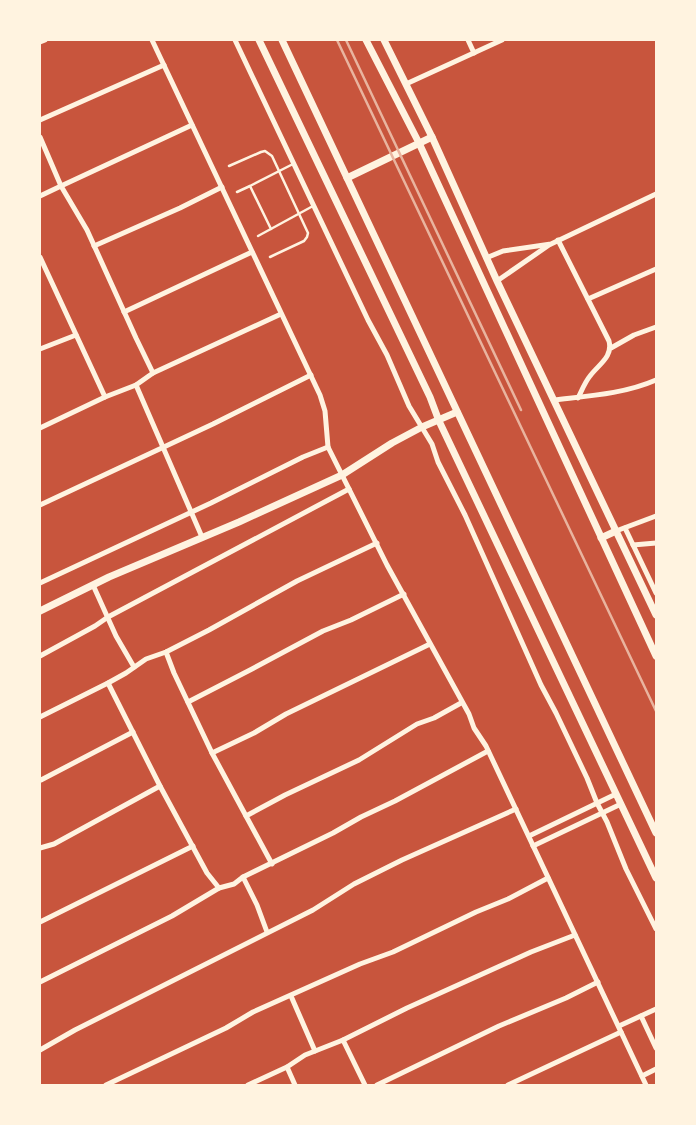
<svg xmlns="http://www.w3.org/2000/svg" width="696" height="1125" font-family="'Noto Serif',serif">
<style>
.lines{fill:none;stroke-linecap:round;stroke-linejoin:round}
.service{stroke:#fff3e0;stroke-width:2.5}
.minor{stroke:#fff3e0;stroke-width:5}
.tertiary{stroke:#fff3e0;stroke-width:7}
.rail{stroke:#e9b49f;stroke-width:2.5}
</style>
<rect width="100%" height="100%" fill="#c8553d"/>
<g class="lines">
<g class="service">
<path d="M229,166l32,-14 4,-1 7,5 36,77 -1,4 -3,4 -34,16"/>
<path d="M250,186l43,-22"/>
<path d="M237,192l13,-6 21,43"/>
<path d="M258,236l55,-30"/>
</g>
<g class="minor">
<path d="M152,40l168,355 5,16 3,36 59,118 82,149 5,14 12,18 160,339"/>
<path d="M235,40l133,280 19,35 22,51 23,38 6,18 27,53 76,170 15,28 31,65 10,25 10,19 19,47 30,60"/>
<path d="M468,40l6,13"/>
<path d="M40,42l5,-2"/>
<path d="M406,84l96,-44"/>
<path d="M40,120l124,-55"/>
<path d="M40,137l21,49 131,-61"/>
<path d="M40,196l21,-10 26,44 49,108 17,35 -17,12 -31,12 -65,-140"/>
<path d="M558,240l51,101c4,16 -10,23 -19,35 -5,6 -8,14 -12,22"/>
<path d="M94,246l86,-38 42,-21"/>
<path d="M486,258l17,-7 48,-7 105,-50"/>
<path d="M497,281l52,-36"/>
<path d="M588,299l68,-30"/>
<path d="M124,312l128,-60"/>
<path d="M611,348l23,-13 22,-8"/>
<path d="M40,349l36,-14"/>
<path d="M153,373l128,-59"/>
<path d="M136,385l66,152"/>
<path d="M554,400c34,-4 70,-6 102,-20"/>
<path d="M40,428l65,-31"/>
<path d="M40,505l173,-81 98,-49"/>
<path d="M625,528l31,65"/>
<path d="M616,531l40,-15"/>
<path d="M633,545l23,-2"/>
<path d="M40,583l171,-80 92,-46 25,-10"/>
<path d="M93,585l23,51 18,31"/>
<path d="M166,652l8,21 38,80 42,-20 32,-19 144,-70"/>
<path d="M40,656l55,-30 13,-9 241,-128"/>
<path d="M108,683l52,103 47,87 12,15"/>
<path d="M188,702l64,-33 71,-38 28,-11 53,-26"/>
<path d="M40,717l68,-34 18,-10 20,-14 20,-7 43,-22 88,-49 80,-38"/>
<path d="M212,753l34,63"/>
<path d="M41,780l92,-48"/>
<path d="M529,836l87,-42"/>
<path d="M533,846l88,-42"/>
<path d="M40,848l14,-4 106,-58"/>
<path d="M272,864l-26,-48 39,-21 74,-35 58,-36 17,-6 27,-15"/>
<path d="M243,877l14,28 10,27"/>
<path d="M40,922l153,-76"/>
<path d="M40,982l132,-66 47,-28 15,-4 9,-7 90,-44 28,-16 34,-16 93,-50"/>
<path d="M291,996l24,55"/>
<path d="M641,1016l15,32"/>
<path d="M619,1026l37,-17"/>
<path d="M343,1040l64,-32 124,-56 44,-17"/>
<path d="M40,1050l35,-20 238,-120 41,-26 48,-24 114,-51"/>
<path d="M642,1076l14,-7"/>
<path d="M106,1085l120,-57 27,-16 107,-48 33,-12 83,-40 32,-13 40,-21"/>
<path d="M248,1085l39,-18"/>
<path d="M295,1085l-8,-18 18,-12 38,-15 22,45"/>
<path d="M377,1085l122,-59 67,-28 32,-16"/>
<path d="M508,1085l113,-53"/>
</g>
<g class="tertiary">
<path d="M259,40l171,357 9,24 217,457"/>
<path d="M282,40l374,793"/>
<path d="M366,40l53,103 237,513"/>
<path d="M384,40l48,97 65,144 159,334"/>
<path d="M347,178l85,-41"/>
<path d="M601,538l15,-7"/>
<path d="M40,611l69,-34 130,-55 103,-47 50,-32 30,-16 35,-15"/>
</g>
<g class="rail">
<path d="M337,40l319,671"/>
<path d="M346,40l175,370"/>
</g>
</g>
<rect width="696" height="1125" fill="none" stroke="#fff3e0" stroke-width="82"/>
</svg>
